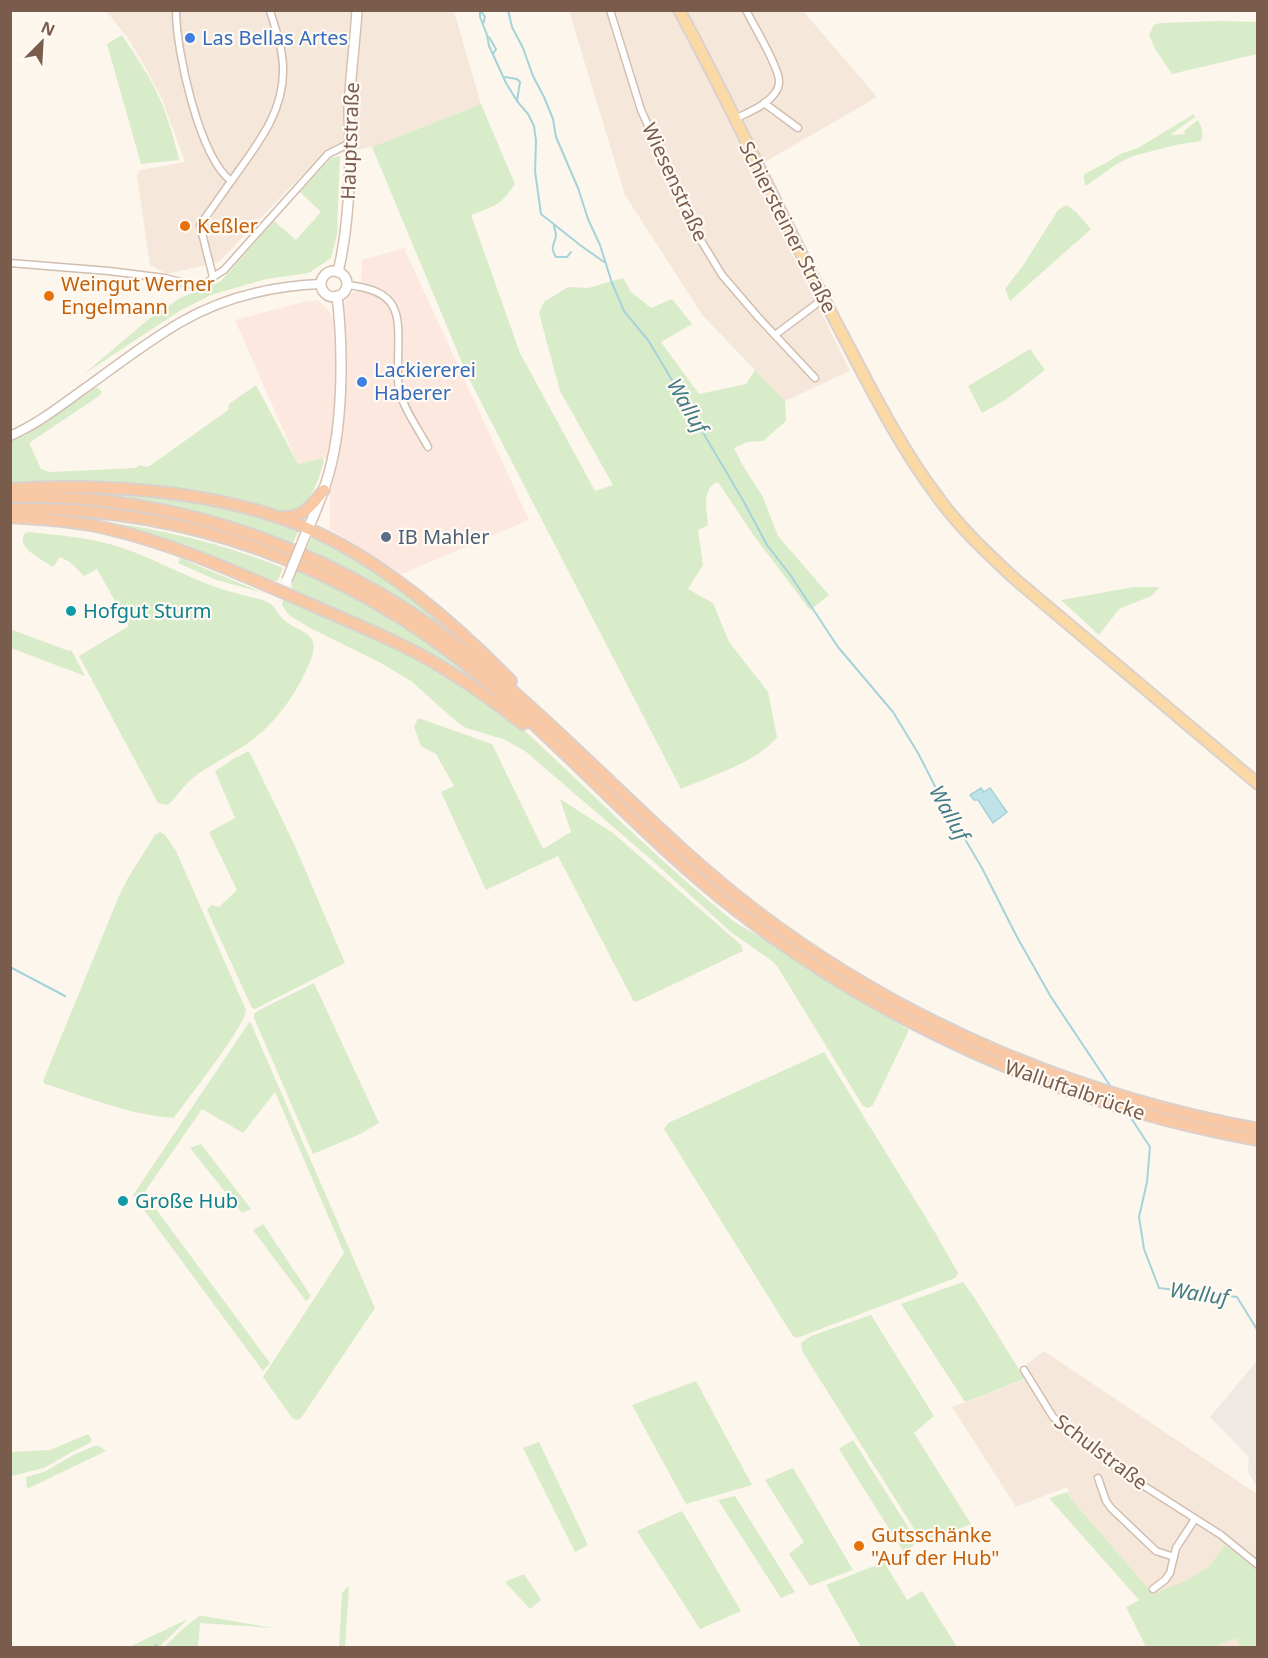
<svg xmlns="http://www.w3.org/2000/svg" width="1268" height="1658" font-family="'Noto Sans',sans-serif">
<style>
.residential{fill:#f5e8da}
.commercial{fill:#fde8e0}
.industrial{fill:#efe9e4}
.green{fill:#d8ecc9}
.water{fill:#bfe3e8;stroke:#a5d3da;stroke-width:1.5}
.lines{fill:none;stroke-linecap:round;stroke-linejoin:round}
.stream{stroke:#a5d3da;stroke-width:2}
.minor-casing{stroke:#d1beb0;stroke-width:9}
.tertiary-casing{stroke:#d1beb0;stroke-width:11}
.secondary-casing{stroke:#d6c0b0;stroke-width:12}
.primary-casing{stroke:#dad1cd;stroke-width:14}
.trunk-casing{stroke:#dad1cd;stroke-width:14}
.minor{stroke:#fff;stroke-width:6}
.tertiary{stroke:#fff;stroke-width:8}
.secondary{stroke:#fff;stroke-width:9}
.primary{stroke:#fbd9a5;stroke-width:10}
.trunk{stroke:#f9c8a4;stroke-width:10}
.secondary-bridge-casing{stroke:#d6c0b0;stroke-width:12;stroke-linecap:butt}
.secondary-bridge{stroke:#fff;stroke-width:9}
.shop-dot{fill:#3f7fe0;stroke:#fffaf3;stroke-width:2}
.food-dot{fill:#e8710a;stroke:#fffaf3;stroke-width:2}
.service-dot{fill:#5c6f8a;stroke:#fffaf3;stroke-width:2}
.culture-dot{fill:#0f9aa8;stroke:#fffaf3;stroke-width:2}
.labels{text-anchor:middle;stroke-width:4.5;stroke-linejoin:round;paint-order:stroke}
.shop-label{font-size:20px;fill:#366cbe;stroke:#fffaf3;text-anchor:start}
.street-label{font-size:20px;fill:#7a5c4d;stroke:#fffaf3}
.food-label{font-size:20px;fill:#c56008;stroke:#fffaf3;text-anchor:start}
.service-label{font-size:20px;fill:#4e5e75;stroke:#fffaf3;text-anchor:start}
.culture-label{font-size:20px;fill:#0d838f;stroke:#fffaf3;text-anchor:start}
.water-label{font-size:21px;font-style:italic;fill:#437c86;stroke:#fffaf3}
</style>
<rect width="100%" height="100%" fill="#fdf6ec"/>
<g class="residential">
<path d="M106,11h348l27,93 -109,43 -45,8 -24,19 -84,88 -52,12 -17,-9 -13,-89 3,-6 45,-8 -23,-63 -14,-27 -20,-34z"/>
<path d="M569,11h234l74,86 -126,73 99,201 -65,30 -82,-85 -78,-121z"/>
<path d="M1044,1351l213,143v153h-38l-1,-2 -65,-51 -81,-94 -5,-13 -51,20 -64,-100 73,-27 -6,-10z"/>
</g>
<path class="commercial" d="M404,248l125,272 -127,54 -72,-45v-37l8,-29 -16,-5 -24,6 -63,-144 65,-17 18,-3 12,12 1,5 11,-1v-8l6,-11 4,-4 9,-3 1,-30z"/>
<path class="industrial" d="M1257,1361v126l-9,-15 1,-15 -39,-40z"/>
<g class="green">
<path d="M1220,21l37,1v32l-85,20 -17,-25 -6,-14 5,-10 6,-2z"/>
<path d="M122,35c13,20 27,40 37,62 9,20 15,42 20,63l-38,4 -34,-120z"/>
<path d="M481,104l34,80c-16,23 -20,21 -44,31l49,138 75,138 18,-6 -53,-94 -21,-78 5,-11 24,-15 20,1 35,-10 8,14 20,16 21,-9 20,25 -31,18 38,52 47,-10 9,-14 30,31 1,20 -23,20 -16,1 -13,6 8,16 21,33 15,39 51,59 -19,15 -56,-74 -36,-54c-17,6 -11,28 -10,43l-10,5 5,35 -15,24 25,14 16,39 39,50 9,45c-19,25 -67,39 -96,52l-213,-412 -96,-230z"/>
<path d="M1194,114l1,3 -25,18 15,-1 -1,-3 14,-11c4,7 6,14 3,21l-26,4 -42,11 -18,9 -29,21 -2,-5v-7l20,-10 16,-10 18,-6z"/>
<path d="M340,156l-3,78 -6,24 -22,15 -43,6 -55,16 -30,15 -97,64 66,-56 30,-20 40,-16 54,-61 22,19 25,-28 -21,-20 31,-34z"/>
<path d="M1066,205l10,7 15,17 -81,72 -5,-12 19,-25 34,-54z"/>
<path d="M1030,349l15,21 -38,29 -25,14 -14,-27z"/>
<path d="M256,385l42,79 24,-6 2,3c-6,21 -14,46 -36,54l-91,-20 -186,-8v-46l13,-5 73,-49 5,5 -3,4 -70,47 12,26 9,3 86,-4 3,-3 8,2 4,-2 77,-55 1,-6z"/>
<path d="M52,491c65,3 129,5 192,20 18,4 35,12 53,18l1,3 -6,13 -22,-9 -197,-42 -21,-1z"/>
<path d="M20,513l57,2v3c71,8 140,23 206,50l-5,12 -7,2 -66,-26z"/>
<path d="M28,532c29,3 58,5 85,13 34,10 65,28 97,40 13,5 26,8 40,12 5,1 12,2 17,5 8,3 9,10 15,16 12,14 39,12 30,38 -12,33 -35,67 -64,87 -17,12 -38,22 -54,34 -9,7 -16,18 -25,27l-3,1 -8,-2 -79,-147 50,-30 -32,-57 -13,7 -14,-14 -10,-5 -7,10c-11,-8 -36,-18 -29,-33z"/>
<path d="M316,537c12,5 22,12 33,18 48,27 90,65 131,102l-165,-102 -10,-5 6,-11z"/>
<path d="M180,558l81,34 -45,-12 -38,-17z"/>
<path d="M297,570c26,12 51,23 75,37 45,26 86,59 124,92l-201,-106 -4,-8z"/>
<path d="M1134,587h26l-9,9 -32,13 -20,26 -38,-35z"/>
<path d="M283,600h5c33,16 67,28 101,44 49,23 96,54 138,89 68,63 133,129 205,187 11,8 23,13 35,21 47,31 94,60 142,89l-36,75 -5,3 -5,-2 -86,-140 -5,-5 -40,-28 -78,-71 -129,-111 -22,-12 -37,-11 -9,-6 -46,-41 -32,-19 -69,-34 -21,-13 -7,-10z"/>
<path d="M10,629l59,22 2,-1 14,26 -74,-28z"/>
<path d="M418,718l74,26 51,105 28,-17 -11,-33 53,34 128,112 2,6 -107,51 -3,-2 -75,-144 -72,34 -45,-98 13,-6 -18,-32 -15,-8 -7,-19z"/>
<path d="M249,751l46,95 50,117 -90,46 -3,-1 -45,-98 4,-5 8,2 18,-17 -28,-58 26,-14 -20,-47 18,-12z"/>
<path d="M160,832l5,3 11,16 70,159c-1,17 -59,89 -72,108 -45,-3 -87,-21 -129,-34l-2,-3 76,-185 9,-18 27,-43z"/>
<path d="M314,983l65,140 -19,11 -47,20 -59,-136v-4l5,-4z"/>
<path d="M250,1021l125,287 -74,110 -3,2 -5,-1 -30,-42 81,-124 -69,-161 -32,41 -41,-24 -58,84 126,170 -7,8 -130,-176z"/>
<path d="M824,1052l112,182 22,39 -3,5 -158,60 -4,-2 -9,-14 -120,-193 4,-6z"/>
<path d="M201,1144l50,65 -9,4 -52,-65z"/>
<path d="M263,1224l48,72 -5,5 -53,-71z"/>
<path d="M963,1282l11,15 51,82 -60,23 -64,-98z"/>
<path d="M871,1315l63,101 -20,17 57,91 -45,18 -5,-2 -3,-5 -116,-184 -1,-8 10,-7z"/>
<path d="M696,1381l56,104 -66,19 -54,-99z"/>
<path d="M88,1434l4,6 -2,3 -20,10 -26,15 -33,8v-24l39,-2z"/>
<path d="M853,1440l62,98 1,4 -4,5 -9,4 -64,-102z"/>
<path d="M539,1442l49,103 -13,7 -52,-104z"/>
<path d="M95,1446h4l7,5 -79,38 -1,-12 18,-5 31,-18z"/>
<path d="M793,1468l60,102 -43,16 -21,-32 15,-12 -39,-62z"/>
<path d="M1068,1492l4,8 81,94 30,-12 26,-15 16,-22 32,25v77h-17l-4,-9 -18,7 1,2h-73l-20,-40 13,-7 -90,-102z"/>
<path d="M735,1496l60,96 -14,6 -63,-98z"/>
<path d="M682,1511l59,100 -41,18 -63,-98z"/>
<path d="M884,1562l23,38 15,-9 35,56h-96l-35,-62z"/>
<path d="M524,1574l17,26 -11,9 -25,-27z"/>
<path d="M347,1587h2l-4,60h-6l3,-54z"/>
<path d="M199,1616h4l70,12 -73,-5 -2,24h-34l20,-19z"/>
<path d="M188,1619l-29,28h-30z"/>
</g>
<path class="water" d="M981,788l3,4 6,-4 17,24 -14,11 -15,-23h-4l-4,-5z"/>
<g class="lines">
<g class="stream">
<path d="M480,10v7l7,18 2,11 17,37 11,18 11,13 6,12 2,15 -1,30 6,43 39,31 24,17"/>
<path d="M480,10l5,7 -2,7"/>
<path d="M508,10l4,17 11,21 10,28 11,21 9,22 3,18 22,51 10,31 12,26 12,38 12,28 24,29 18,30 78,132 23,43 24,31 47,71 55,65 25,41 25,49 39,66 35,69 34,60 60,90"/>
<path d="M489,37l7,12 -3,5"/>
<path d="M505,77l12,2 3,3 -3,19"/>
<path d="M554,226c0,1 2,7 2,9 -1,10 -7,11 0,22h11l4,-5"/>
<path d="M10,967l55,29"/>
<path d="M1127,1112l23,35 -3,35 -8,35 5,32 15,39 78,9 21,34"/>
<path d="M153,1648l3,-3"/>
</g>
<g class="minor-casing">
<g id="minor">
<path d="M176,10c0,41 23,146 55,171"/>
<path d="M610,10l31,100 56,124 25,41 36,42 57,61"/>
<path d="M764,103l34,25"/>
<path d="M735,119c13,-7 31,-13 40,-26 4,-5 5,-11 3,-18 -5,-18 -23,-47 -32,-65"/>
<path d="M10,263l99,8 56,7 35,9 6,-2 7,-8 11,-7 104,-116 22,-11"/>
<path d="M213,277l-13,-52c11,-15 21,-30 32,-45 24,-34 52,-67 51,-111 0,-20 -7,-39 -13,-58"/>
<path d="M347,285c56,6 52,30 51,77 0,9 -1,18 1,27 4,19 20,41 29,58"/>
<path d="M775,335l44,-33"/>
<path d="M1024,1370l29,47 66,53 102,65 37,30"/>
<path d="M1098,1478l8,23 5,7 45,43 18,6"/>
<path d="M1153,1589l12,-9 5,-7 6,-25 19,-29"/>
</g>
</g>
<g class="tertiary-casing">
<path id="tertiary" d="M10,436c30,-13 55,-34 81,-52 30,-22 59,-44 90,-62 43,-25 91,-36 140,-38"/>
</g>
<g class="secondary-casing">
<g id="secondary">
<circle cx="334" cy="284" r="13"/>
<path d="M338,272c10,-42 12,-85 12,-128 0,-11 -1,-22 -1,-33 1,-33 6,-67 8,-101"/>
<path d="M304,538c11,-25 22,-50 28,-77 11,-48 11,-116 5,-165"/>
</g>
</g>
<g class="primary-casing">
<path id="primary" d="M679,10c57,104 105,213 160,318 30,57 59,116 98,168 22,31 50,57 78,83l243,205"/>
</g>
<g class="trunk-casing">
<g id="trunk">
<path d="M10,489c104,-7 234,3 326,53 64,34 124,87 175,139"/>
<path d="M10,497c175,-5 344,60 477,172 94,78 175,171 273,245 146,110 318,182 498,215"/>
<path d="M10,509c173,-4 340,57 471,168 88,74 164,162 255,233 152,118 332,196 522,230"/>
<path d="M10,517c32,2 64,4 95,11 70,16 135,46 200,74 38,17 76,32 112,51 38,20 73,45 106,71"/>
<path d="M284,517c19,1 29,-13 40,-27"/>
</g>
</g>
<use href="#minor" class="minor"/>
<use href="#tertiary" class="tertiary"/>
<use href="#secondary" class="secondary"/>
<use href="#primary" class="primary"/>
<use href="#trunk" class="trunk"/>
<g class="secondary-bridge-casing">
<path id="secondary-bridge" d="M287,580l17,-42"/>
</g>
<use href="#secondary-bridge" class="secondary-bridge"/>
</g>
<g class="shop-dot">
<circle cx="190" cy="38" r="6"/>
<circle cx="362" cy="382" r="6"/>
</g>
<g class="food-dot">
<circle cx="185" cy="226" r="6"/>
<circle cx="49" cy="296" r="6"/>
<circle cx="859" cy="1546" r="6"/>
</g>
<circle class="service-dot" cx="386" cy="537" r="6"/>
<g class="culture-dot">
<circle cx="71" cy="611" r="6"/>
<circle cx="123" cy="1201" r="6"/>
</g>
<g class="labels">
<g class="shop-label">
<text x="202" y="45">Las Bellas Artes</text>
<text x="374" y="377">Lackiererei<tspan x="374" dy="23">Haberer</tspan></text>
</g>
<g class="street-label">
<text transform="translate(350 141) rotate(-88)" y="7">Hauptstraße</text>
<text transform="translate(675 182) rotate(65)" y="7">Wiesenstraße</text>
<text transform="translate(788 227) rotate(63)" y="7">Schiersteiner Straße</text>
<text transform="translate(1075 1090) rotate(19)" y="7">Walluftalbrücke</text>
<text transform="translate(1101 1452) rotate(37)" y="7">Schulstraße</text>
</g>
<g class="food-label">
<text x="197" y="233">Keßler</text>
<text x="61" y="291">Weingut Werner<tspan x="61" dy="23">Engelmann</tspan></text>
<text x="871" y="1542">Gutsschänke<tspan x="871" dy="23">"Auf der Hub"</tspan></text>
</g>
<g class="service-label">
<text x="398" y="544">IB Mahler</text>
</g>
<g class="culture-label">
<text x="83" y="618">Hofgut Sturm</text>
<text x="135" y="1208">Große Hub</text>
</g>
<g class="water-label">
<text transform="translate(687 406) rotate(60)" y="7">Walluf</text>
<text transform="translate(949 813) rotate(61)" y="7">Walluf</text>
<text transform="translate(1199 1294) rotate(8)" y="7">Walluf</text>
</g>
</g>
<rect width="1268" height="1658" fill="none" stroke="#7a5c4d" stroke-width="24"/>
<g transform="translate(42 42) rotate(24)" stroke="#fffaf3" stroke-width="4.5" paint-order="stroke">
<path d="M0-4.5L10 22L0 15L-10 22Z" fill="#7a5c4d"/>
<text y="-9" font-size="16" font-weight="bold" text-anchor="middle" fill="#7a5c4d">N</text>
</g>
</svg>
